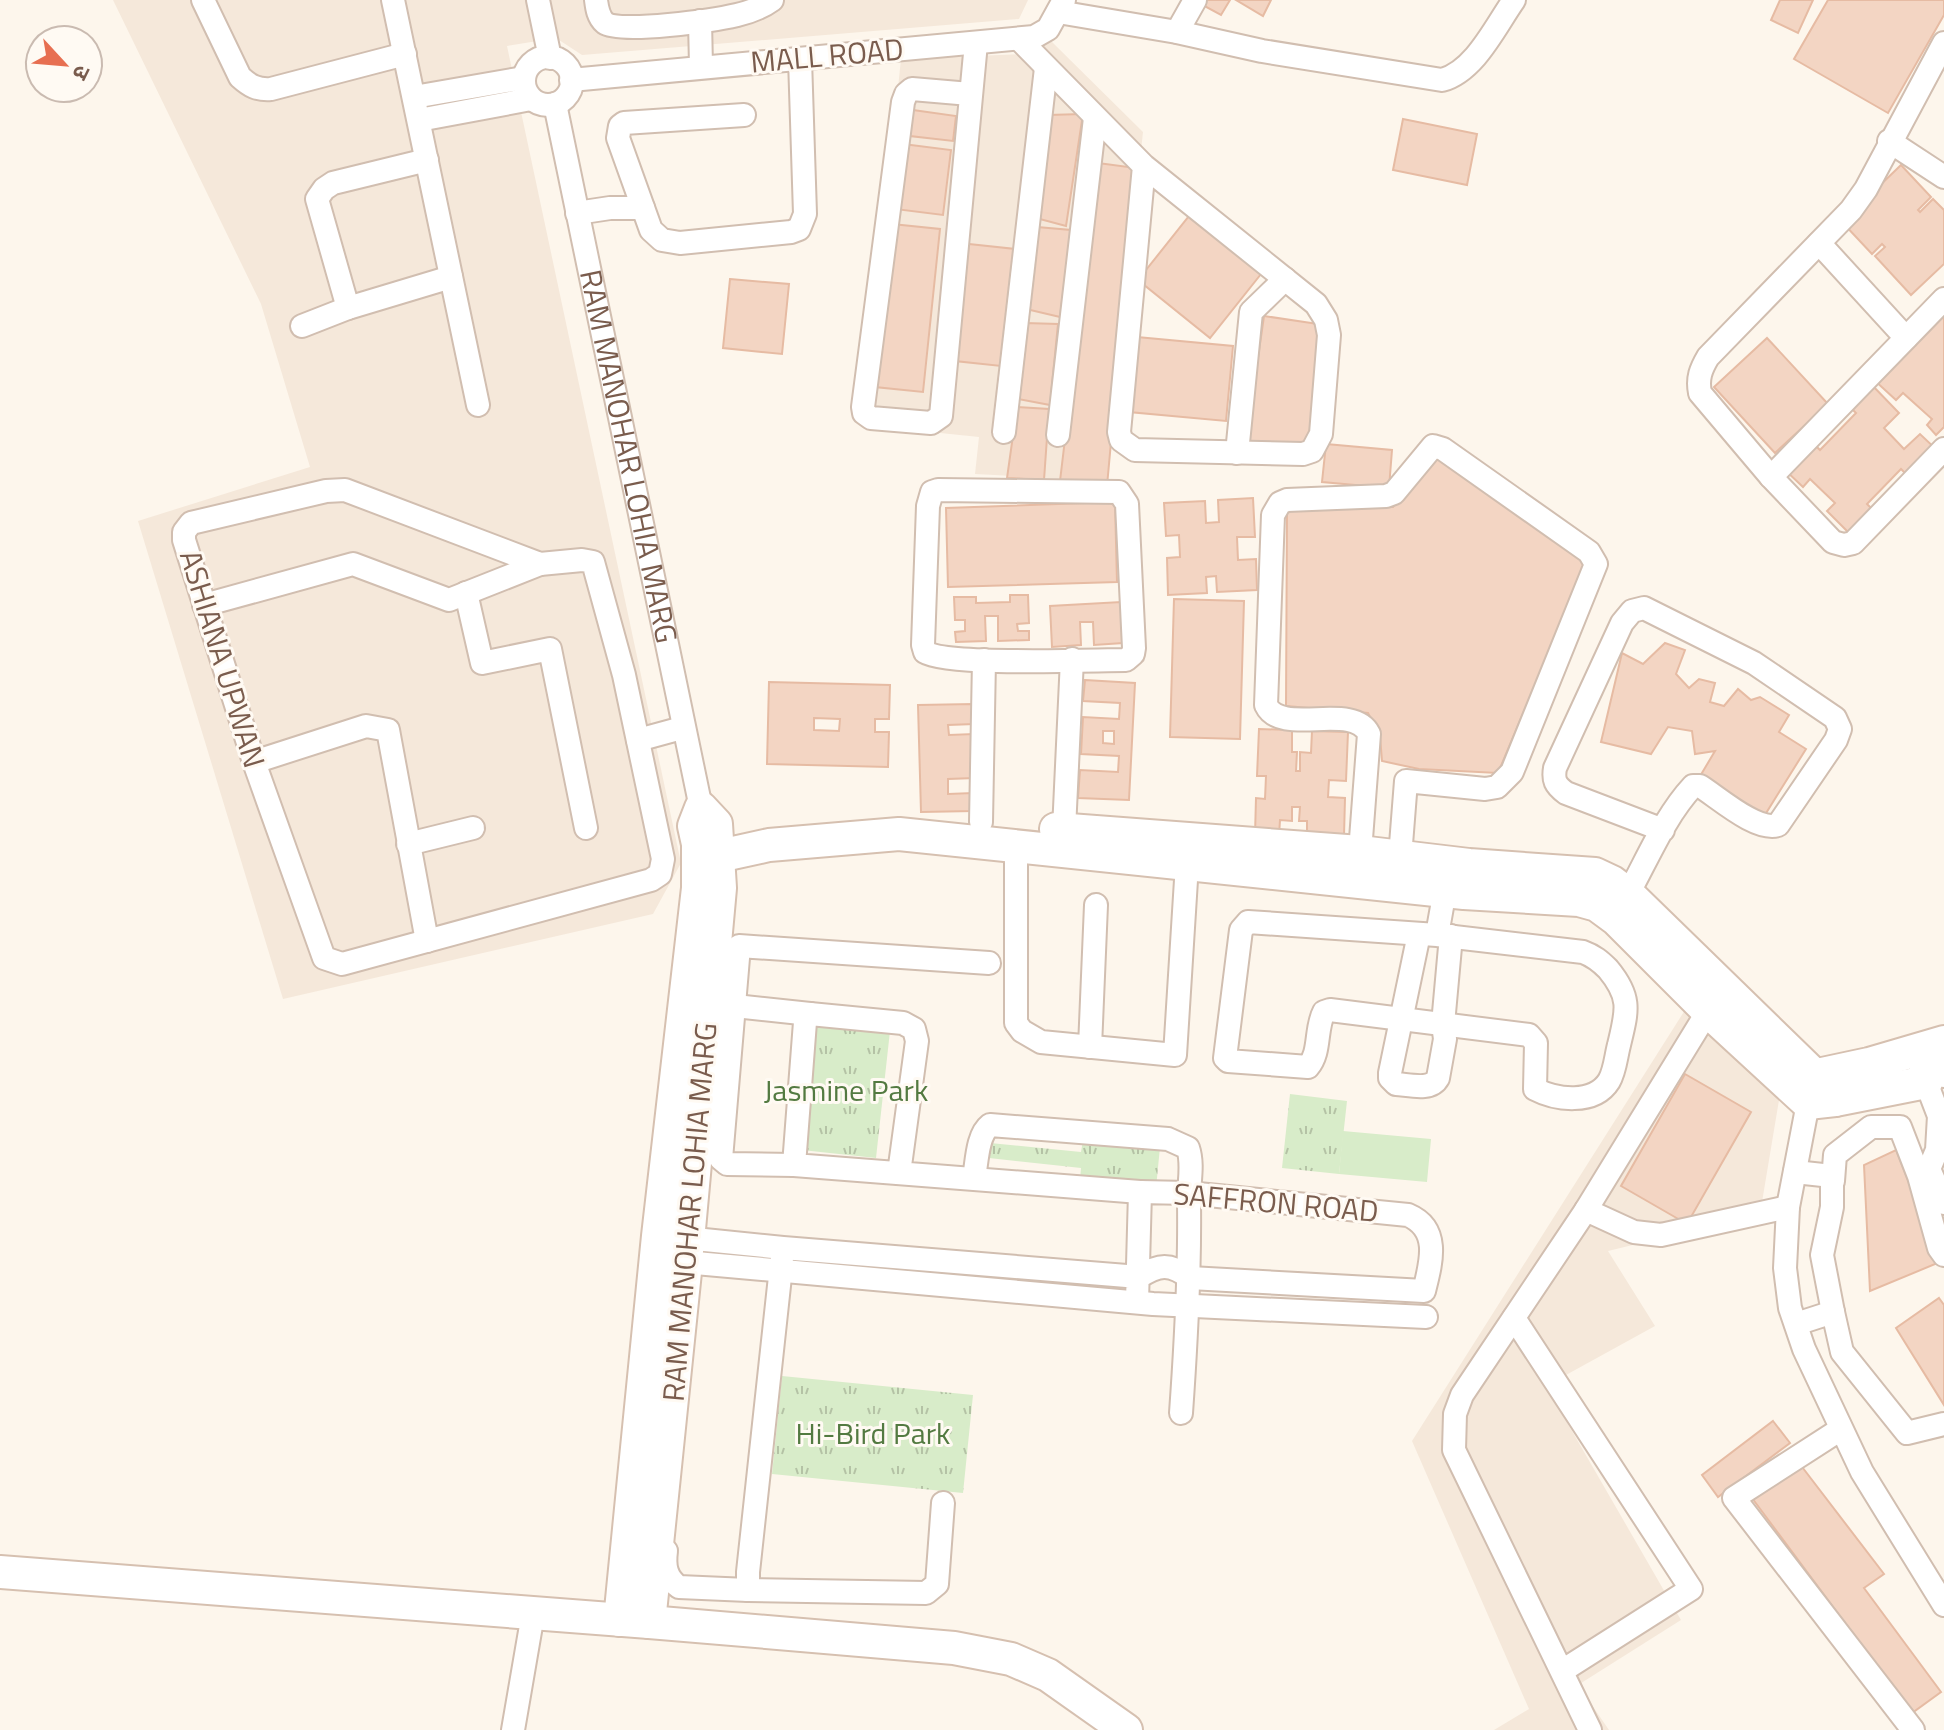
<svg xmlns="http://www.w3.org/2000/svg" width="1944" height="1730" font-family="'Titillium Web','Noto Sans Devanagari',sans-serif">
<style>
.residential{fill:#f5e8da}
.park{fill:url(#park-tufts)}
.garden{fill:#d8ecc9}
.building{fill:#f3d5c3;stroke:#e6bba3;stroke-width:2;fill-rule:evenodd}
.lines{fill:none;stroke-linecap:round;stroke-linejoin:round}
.street-casing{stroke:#d1beb0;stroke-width:26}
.secondary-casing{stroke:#d6c0b0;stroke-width:36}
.street{stroke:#fff;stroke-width:22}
.secondary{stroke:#fff;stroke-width:32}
.labels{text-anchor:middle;stroke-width:6;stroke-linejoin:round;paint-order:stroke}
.street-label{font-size:30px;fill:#7a5c4d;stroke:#fffaf3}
.park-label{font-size:30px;fill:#537a41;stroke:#fffaf3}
</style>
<defs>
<pattern id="park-tufts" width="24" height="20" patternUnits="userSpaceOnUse" patternTransform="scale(2)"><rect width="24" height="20" fill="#d8ecc9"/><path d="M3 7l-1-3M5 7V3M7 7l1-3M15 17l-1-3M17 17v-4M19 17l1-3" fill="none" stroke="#b4c2a5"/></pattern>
</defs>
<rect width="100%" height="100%" fill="#fdf6ec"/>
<g class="residential">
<path d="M113,0h915l-9,19 -437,36 -26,-17 -49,8 174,817 -28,51 -370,85 -145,-478 172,-54 -49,-163z"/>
<path d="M1051,41l92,91 -38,349 -130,-7 4,-37 -116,-12 38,-366 123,-5z"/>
<path d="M1685,1010l95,84 -20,120 -152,37 47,75 -109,60 135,234 -103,65 31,45h-115l35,-21 -117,-268z"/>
</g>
<g class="park">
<path d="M816,1024l74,7 -14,127 -74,-8z"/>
<path d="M1290,1094l57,7 -8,73 -57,-6z"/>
<path d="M1083,1140l77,7 -4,41 -76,-8 1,-12 -92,-10 1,-15 91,9z"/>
<path d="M782,1376l191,19 -10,98 -191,-19z"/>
</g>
<path class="garden" d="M1343,1131l88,8 -4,43 -88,-8z"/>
<g class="building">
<path d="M1199,0h31l-9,15 -24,-13z"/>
<path d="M1236,0h35l-8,16z"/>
<path d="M1780,0h33l-15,33 -27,-13z"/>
<path d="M1828,0h116v15l-56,98 -94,-54z"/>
<path d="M913,110l43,6 -3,25 -43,-5z"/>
<path d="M1083,114l-17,112 -30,-8 12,-103z"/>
<path d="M1403,119l74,15 -10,51 -74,-15z"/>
<path d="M903,144l48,6 -8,65 -48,-6z"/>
<path d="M1098,163l38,5 -29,318 -47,-5z"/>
<path d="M1901,165l30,32 -13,13 2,2 13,-13 11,11v54l-33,31 -36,-39 10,-9 -3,-3 -10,10 -30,-32z"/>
<path d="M1193,211l72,58 -55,69 -72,-58z"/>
<path d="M892,224l48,5 -17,163 -48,-5z"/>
<path d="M1037,227l34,3 -11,87 -34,-8z"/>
<path d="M969,244l46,5 -14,117 -46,-5z"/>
<path d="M730,279l59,5 -7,70 -59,-6z"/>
<path d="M1944,301v126l-8,8 -9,-10 5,-6 -29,-26 -7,7 -23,-21z"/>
<path d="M1264,316l61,9 -18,124 -61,-8z"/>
<path d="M1025,323l33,1 -8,81 -32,-6z"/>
<path d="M1137,337l96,9 -7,75 -97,-9z"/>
<path d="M1767,338l61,66 -53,49 -61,-66z"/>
<path d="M1870,383l29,30 -15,15 20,21 16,-15 19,18 -27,28 -11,-11 -34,35 7,7 -23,24 -24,-24 8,-8 -25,-24 -7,8 -19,-18 28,-27 8,8 36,-37 -8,-8z"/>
<path d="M1017,407l32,2 -5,71 -37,-2z"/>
<path d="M1326,444l66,6 -3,38 -67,-6z"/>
<path d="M1434,453l154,106 -90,214 -79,-4 -37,-8 -2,-25 -12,-23 -82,-7 1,-197 106,-2z"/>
<path d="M1253,498l2,39h-18l1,23 18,-1 1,31 -40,2 -1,-16 -10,1 1,16 -39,2 -1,-37 13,-1 -1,-22 -13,1 -2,-33 41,-2 1,22 13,-1 -1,-22z"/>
<path d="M1115,502l2,80 -169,5 -2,-79z"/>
<path d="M1010,595h18l1,28 -12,1 1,7h11v9l-31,1v-25h-13l1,25 -30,1 -1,-10 10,-1v-11h-10l-1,-23h22v6l34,-1z"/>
<path d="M1174,599l70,2 -4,138 -70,-2z"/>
<path d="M1121,602l2,41 -29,2 -1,-23h-13l1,23 -29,2 -2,-41z"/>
<path d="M1665,643l20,7 -9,24 13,14 10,-9 16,4 -5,19 14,4 14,-17 13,11 9,-3 29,18 -10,17 27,17 -43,69 -64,-40 16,-27 -20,3 -3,-23 -24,-4 -17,27 -50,-12 21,-89 21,11z"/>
<path d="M1085,680l50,3 -6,117 -51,-2 2,-28 38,2 1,-16 -38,-2 2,-37 36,2 1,-16 -37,-2zM1103,731h11v13l-11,-1z"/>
<path d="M769,682l121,3 -1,34h-14v13h14l-1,35 -121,-3zM814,718l26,1 -1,12 -25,-1z"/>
<path d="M973,704l1,20 -26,1 1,10 25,-1 1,44 -27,1v15l25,-1v18l-52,1 -3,-107z"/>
<path d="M1259,729l33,1v22h5l-1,19h4v-19l11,1 1,-22 36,1 -2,49 -17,-1 -1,17 17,1 -1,38 -37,-1v-14h-8l1,-14h-8v14l-12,-1 -1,16 -24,-1 1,-37 9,1 1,-23h-9z"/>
<path d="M1685,1074l66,38 -64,112 -66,-38z"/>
<path d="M1896,1150l44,112 -70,29 -6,-126z"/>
<path d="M1939,1298l5,7v100l-48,-77z"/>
<path d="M1773,1421l17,22 -72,54 -16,-22z"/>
<path d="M1796,1459l88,115 -20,14 77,104 -29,21 -163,-219z"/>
</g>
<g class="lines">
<g class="street-casing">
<g id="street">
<path d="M203,0l37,77c10,9 17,13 31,12l134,-35"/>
<path d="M393,0l85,405"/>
<path d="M538,0l12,58"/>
<path d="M596,0c1,8 2,17 9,23 15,11 111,-3 132,-8 13,-3 24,-7 35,-15"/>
<path d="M1058,12l119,20 85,19 180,29c33,-9 53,-53 72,-80"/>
<path d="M700,21l1,45"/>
<path d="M1177,32l18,-32"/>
<path d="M1019,39l125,127 172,138 10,16 3,15 -8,99 -9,17 -9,3 -168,-4 -14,-10 -2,-8 25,-266"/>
<path d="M1944,43l-78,146 -15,21 -143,147c-7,12 -11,21 -8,36l71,84 62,65 11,3 9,-2 91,-94"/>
<circle cx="548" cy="81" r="24"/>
<path d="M571,80l463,-43 14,-8 16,-29"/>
<path d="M970,94l-58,-5 -6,5 -3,8 -40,305 1,6 7,5 60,5 10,-7 35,-373"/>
<path d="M414,97l110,-19"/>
<path id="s1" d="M555,104l146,704"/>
<path d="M744,115l-120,8 -4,3 -2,12 33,92 11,10 18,3 111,-11 8,-3 6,-15 -5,-155"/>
<path d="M419,120l112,-21"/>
<path d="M1889,141l55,36"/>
<path d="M577,213l33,-5h33"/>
<path d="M1819,243l87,95"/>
<path d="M348,308l-31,-109 7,-10 9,-6 94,-23"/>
<path d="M302,326l46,-18 103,-31"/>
<path d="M1004,432l42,-364"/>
<path d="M1058,435l37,-317"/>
<path d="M1237,453l14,-141 34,-33"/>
<path d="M1771,477l173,-178"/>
<path d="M345,490l195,74 42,-4 11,2 31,113 39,184 -3,15 -9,6 -309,84 -18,-6 -70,-196 -70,-222v-8l7,-9 135,-32z"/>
<path d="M938,490l181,2 8,12 7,144 -1,6 -7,6c-35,0 -179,6 -201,-8l-2,-7 5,-139 4,-14z"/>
<path d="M466,593l16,70 68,-14 36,179"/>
<path d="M204,605l149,-41 96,36 91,-36"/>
<path d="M638,740l44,-12"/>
<path d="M254,762l112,-36 22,4 39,211"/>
<path d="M981,822l3,-162"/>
<path d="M1064,830l8,-171"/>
<path d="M408,844l65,-16"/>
<path d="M1016,846v177l6,8 19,11 134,13 12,-191"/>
<path d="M1360,852l9,-118c-16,-33 -88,3 -103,-29l7,-190 7,-12 7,-3 99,-4 8,-3 39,-47 10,3 146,103 7,12 -84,208 -15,15 -12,2 -79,-8 -6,76"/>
<path d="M1628,894c20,-36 37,-78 65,-108h7c19,12 57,46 78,39l58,-85 4,-11 -5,-11 -81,-55 -110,-55 -12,3 -10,12 -67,145c-2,12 0,17 11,25l97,37"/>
<path d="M1419,934l-29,139v5l6,6c14,1 35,7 42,-6l7,-39 -2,-15 8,-88"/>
<path d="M1437,935l-189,-13 -7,8 -16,128 3,3 80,6c13,-15 7,-38 16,-55l6,-2 199,25 7,8 -1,46c21,11 59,16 74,-8 6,-10 7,-25 10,-36 8,-34 13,-47 -11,-76 -8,-8 -14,-13 -25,-17l-146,-17 8,-45"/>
<path d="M735,1006l75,8"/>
<path d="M1933,1046l11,30"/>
<path d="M1090,1047l6,-142"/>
<path d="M1921,1069l18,47 -2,34 -8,19 15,34"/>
<path d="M1808,1103l-20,104 -3,61 5,40 14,41 58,123 82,133"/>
<path d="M794,1165l-67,-1 -6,-5 18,-213 250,17"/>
<path d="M1795,1172l37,4v31l-10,48 11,57"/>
<path d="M899,1173l18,-132 -3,-12 -11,-6 -93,-9 -5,8 -11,143 346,27"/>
<path d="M974,1178c3,-16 3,-43 16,-53l178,14 20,9c6,18 0,37 1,55 1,71 -3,140 -8,210"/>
<path d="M1833,1181l2,-26 36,-28h29l19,49 20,72 5,7"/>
<path d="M1586,1210l48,22 27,3 127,-28"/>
<path d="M675,1237l108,11 356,29c20,-13 31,-14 51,1l234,13c7,-28 17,-62 -16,-76l-220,-22 -48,-1 -3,110"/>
<path d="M782,1258l-34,314v18l178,3 11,-9 6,-81"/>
<path d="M673,1261l480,43 273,13"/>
<path d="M1514,1318l177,271 -129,82"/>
<path d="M1796,1324l37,-12 9,40 65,81 37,-9"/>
<path d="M1841,1429l-107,69 179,232"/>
<path d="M666,1551c-2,15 0,27 13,36l69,3"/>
<path d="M513,1730l20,-116"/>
<path d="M1590,1730l-136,-280 1,-36 7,-19 124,-185 122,-199"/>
</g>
</g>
<g class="secondary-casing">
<g id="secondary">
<path d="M1056,829l304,23 109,13 126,9 17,8 16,12 187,182 20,24"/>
<path d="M701,860l68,-15 130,-11 565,59 115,7 18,5 19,14 92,92 100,92 27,-3 91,-18"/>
<path d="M1799,1079l70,-15 75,-22"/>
<path d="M0,1572l649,50 305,26 57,11 37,16 78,55"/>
<path d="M620,1620l38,-384 40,-348v-44l-4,-18 7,-18 15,16 4,64 -34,374 -37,360"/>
</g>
</g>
<use href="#street" class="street"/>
<use href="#secondary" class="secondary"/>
</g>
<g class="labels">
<g class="street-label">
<text transform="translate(827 56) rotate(-5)" y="10">MALL ROAD</text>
<text dy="10" stroke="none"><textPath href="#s1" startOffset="360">RAM MANOHAR LOHIA MARG</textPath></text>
<text transform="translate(222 659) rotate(73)" y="10">ASHIANA UPWAN</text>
<text transform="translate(1276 1203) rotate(5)" y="10">SAFFRON ROAD</text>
<text transform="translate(690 1212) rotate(-85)" y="10">RAM MANOHAR LOHIA MARG</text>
</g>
<g class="park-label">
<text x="846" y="1101">Jasmine Park</text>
<text x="873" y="1444">Hi-Bird Park</text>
</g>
</g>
<g transform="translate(64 64) rotate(116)"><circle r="38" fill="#fffaf3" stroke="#cabbb1" stroke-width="2"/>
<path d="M0-6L14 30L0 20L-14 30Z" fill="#e76f51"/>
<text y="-12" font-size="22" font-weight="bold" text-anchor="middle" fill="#7a5c4d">उ</text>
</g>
</svg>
